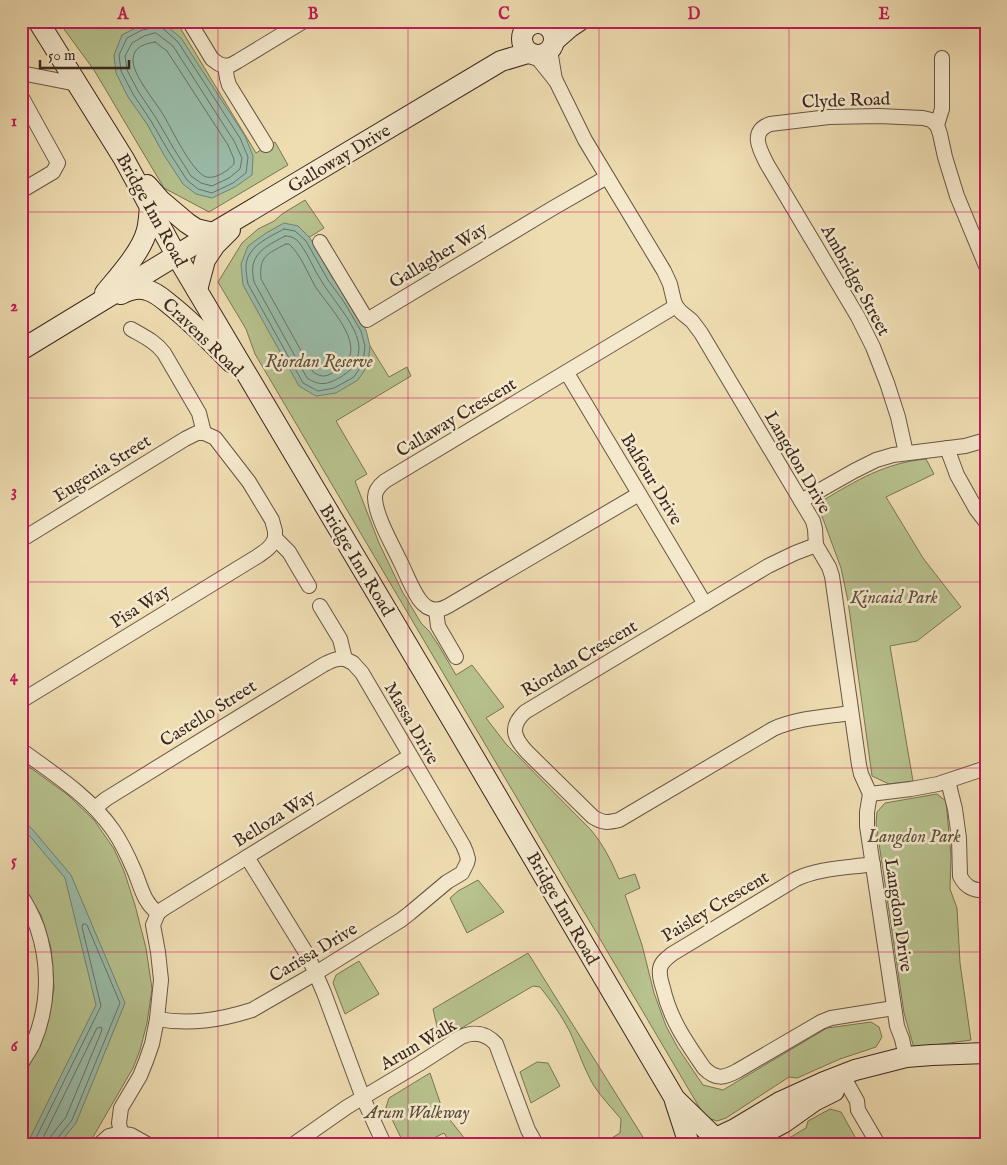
<svg xmlns="http://www.w3.org/2000/svg" width="1007" height="1165" font-family="'IM FELL English',serif">
<style>
.green{fill:#b7c28e;stroke:#7a7556}
.water{fill:#9abca9;stroke:#748172}
.lines{fill:none;stroke-linecap:round;stroke-linejoin:round}
.shore{stroke:#6b7264;stroke-width:1}
.street-casing{stroke:#695544;stroke-width:16}
.secondary-casing{stroke:#3c281f;stroke-width:22}
.street{stroke:#f5e9cd;stroke-width:14}
.secondary{stroke:#f5e9cd;stroke-width:20}
.grid{fill:none;stroke:#c2185b;stroke-width:1;stroke-opacity:0.55}
.labels{text-anchor:middle;stroke-width:5;stroke-linejoin:round;paint-order:stroke}
.street-label{font-size:18px;fill:#3c281f;stroke:#f5e9cd}
.park-label{font-size:18px;font-style:italic;fill:#5b4e3b;stroke:#f5e9cd}
.neatline{fill:none;stroke:#c2185b;stroke-width:2}
.grid-label{font-size:16px;text-anchor:middle;font-weight:bold;fill:#c2185b}
</style>
<rect width="100%" height="100%" fill="#efddb2"/>
<filter id="stains"><feTurbulence type="fractalNoise" baseFrequency=".004" numOctaves="4"/><feColorMatrix values="0 0 0 0 .2 0 0 0 0 .09 0 0 0 0 .02 0 0 0 .5 -.17"/></filter>
<radialGradient id="worn" r=".72"><stop offset=".6" stop-color="#630" stop-opacity="0"/><stop offset="1" stop-color="#630" stop-opacity=".3"/></radialGradient>
<g class="green">
<path d="M58,21h30l2,3 5,-3h81l80,132 19,-11 13,23 -79,47 -45,-24 -70,-118z"/>
<path d="M305,200l19,28 -19,12 84,137 18,-10 4,9 -75,45 31,53 -12,7 24,62 23,48 19,32 8,8 10,15 17,29 16,-10 32,42 -18,11 20,26 85,86c13,16 20,30 28,49l16,-5 5,14 -15,7 17,50 12,48 12,33 12,22 25,37 20,5 104,-62 44,-6 8,5 3,10 -6,10 -36,12 -43,19 -8,-1 -63,41 -9,3 -12,-4 -450,-763 -9,-25 -28,-47 24,-39 16,-14 16,-8 8,-7z"/>
<path d="M926,459l8,15 -48,23 37,61 38,49 -44,34 -27,5 23,135 -24,3 -17,-8 -24,-175 -7,-33 -22,-60 3,-7c35,-21 63,-38 104,-42z"/>
<path d="M21,761l47,34 26,25 20,29 10,22 11,34 11,43 6,41 -5,34 -7,27 -7,18 -44,76h-68v-68l11,-17 15,-33 7,-38 -3,-40 -10,-33 -20,-31z"/>
<path d="M937,794l9,7 5,55 -1,33 7,19 3,55 11,77 -57,8 -10,-35 -28,-190 1,-11 8,-9z"/>
<path d="M478,880l26,32 -37,21 -17,-35 8,-7z"/>
<path d="M528,953l118,189 1,2h-45l18,-11 1,-14c-9,-11 -19,-21 -27,-33 -10,-17 -16,-36 -24,-54 -8,-16 -19,-31 -30,-45l-7,-1 -85,50 -9,-1 -6,-26z"/>
<path d="M359,961l20,33 -34,20 -12,-31 3,-8z"/>
<path d="M537,1062l11,1 12,23 -29,17 -11,-31z"/>
<path d="M430,1073l13,38 26,33h-18l-7,-11 -22,11h-18l-18,-37 3,-9z"/>
<path d="M830,1109l11,3 18,32h-80l27,-16 2,-7z"/>
</g>
<g class="water">
<path d="M162,22l19,16 64,98 8,20 -1,19 -17,12 -23,11 -16,-4 -13,-10 -19,-29 -17,-31 -19,-27 -12,-24 -2,-18 8,-20 19,-10z"/>
<path d="M284,223l14,3 12,12 22,39 16,22 18,31 4,16 -2,19 -10,15 -22,13 -20,3 -17,-10 -56,-101 -2,-21 7,-18 18,-13z"/>
<path d="M21,818l12,12 38,45 54,128 -49,120 -17,21h-32l69,-139 -31,-127 -37,-44 -7,-4z"/>
</g>
<g class="lines">
<g class="shore">
<path d="M155,24h3l20,18 62,96 8,19 -2,16 -13,10 -21,10 -14,-4 -11,-9 -18,-28 -18,-31 -18,-27 -12,-23 -2,-16 8,-17 15,-8 9,-2z"/>
<path d="M156,33l17,13 61,95 8,17 -2,11 -11,9 -17,8 -11,-3 -10,-7 -17,-27 -18,-31 -18,-27 -11,-21 -2,-14 7,-13 12,-7z"/>
<path d="M155,42l12,9 61,94 6,14v5c-6,7 -21,17 -30,12 -13,-7 -32,-46 -40,-60 -8,-14 -32,-41 -31,-57 1,-13 12,-15 22,-17z"/>
<path d="M284,229l11,2 11,10 22,39 16,22 17,29 4,15 -2,17 -9,14 -20,11 -16,3 -15,-8 -55,-99c-1,-6 -2,-11 -2,-17 0,-20 23,-30 38,-38z"/>
<path d="M285,236c7,0 12,3 16,9 8,11 13,25 21,37 10,17 37,45 37,66 -1,16 -7,22 -20,30 -13,7 -19,8 -32,0l-53,-96c-1,-5 -2,-12 -1,-17 3,-15 19,-22 32,-29z"/>
<path d="M286,244h3c12,11 18,28 26,42 14,22 58,64 22,84 -9,6 -14,9 -24,2l-52,-93c-2,-23 6,-25 25,-35z"/>
<path d="M33,1144l68,-138 -19,-79 1,-3h2l2,1 33,78 -48,117 -15,19 -1,5"/>
<path d="M40,1144l57,-116 4,-1 1,3 -36,87 -15,19 -2,8"/>
</g>
<g class="street-casing">
<g id="street">
<path d="M189,21l23,38 7,5 6,2"/>
<path d="M525,21l1,7"/>
<path d="M539,21l2,3"/>
<path d="M550,50l5,30"/>
<path d="M535,55l21,26 29,59 79,131 6,13 4,17 2,5 5,6 11,9 9,12 112,188 2,8 1,16 13,22 3,9 27,189 2,9 9,20 -3,18v14l30,200 5,13 4,18"/>
<path d="M942,58v51l-5,16 3,9 5,23 12,39 29,70"/>
<path d="M225,66l6,-1 7,-4 66,-40"/>
<path d="M225,66l2,12 2,7 37,60"/>
<path d="M21,73l56,11"/>
<path d="M21,96l37,67 -5,9 -32,19"/>
<path d="M320,242l47,78 186,-112 54,-31"/>
<path d="M131,329c12,7 24,12 33,24l35,60 5,20 11,5 34,44 23,38 3,11v7l14,14 20,34"/>
<path d="M567,373l138,231"/>
<path d="M947,448l10,27 19,34 10,13"/>
<path d="M906,453l-8,-36 -11,-34 -14,-36 -15,-30 -91,-153c-7,-14 -18,-32 3,-40l59,-7 50,-1 44,2 8,2 6,5"/>
<path d="M639,494l-191,112c-7,4 -14,5 -21,1 -3,-2 -6,-5 -8,-8 -8,-12 -13,-26 -19,-38 -8,-17 -25,-46 -25,-64 0,-7 5,-12 10,-16l291,-175"/>
<path d="M801,501l53,-30 22,-11 17,-5 72,-9 21,-6"/>
<path d="M21,540l164,-101 12,-6h7"/>
<path d="M816,545l-21,8 -27,13 -243,146c-16,15 -11,26 2,40l66,65c10,6 14,6 26,3l154,-91c24,-11 51,-12 78,-16"/>
<path d="M436,610l2,16 18,31"/>
<path d="M21,701l237,-145c7,-5 14,-9 17,-18"/>
<path d="M21,750c33,24 68,46 92,80 9,13 15,26 21,40 7,16 9,32 24,43l-5,12 5,27 3,28 -4,39 -5,25 -6,17 -6,15 -19,32 -2,15 2,10 -12,3 -9,8"/>
<path d="M948,781l7,28 4,29 1,38c6,12 13,14 26,15"/>
<path d="M870,794l41,-5 27,-5 48,-16"/>
<path d="M95,808l11,-9 217,-134c8,-4 13,-7 22,-6"/>
<path d="M247,857l61,99 16,37 39,105 21,46"/>
<path d="M873,864c-26,4 -54,4 -77,15l-124,75c-5,4 -11,8 -12,15 -1,7 1,13 3,19 7,31 23,54 41,80 12,12 20,10 33,3l84,-49 10,-4 63,-10"/>
<path d="M21,896c7,10 12,21 16,31 13,38 12,80 -4,117 -3,6 -8,13 -12,20"/>
<path d="M158,913l5,-4 247,-153"/>
<path d="M157,1019c33,6 63,1 95,-9l64,-37 85,-53 9,-7 37,-31 15,-9 5,-10 1,-4 -2,-7 -3,-7 -101,-172 -9,-10 -8,-4 -5,-20 -20,-33"/>
<path d="M848,1085l9,16 1,9 20,34"/>
<path d="M121,1133l10,2 16,9"/>
<path d="M294,1144l53,-37 72,-43 42,-27c13,-6 25,-4 35,7l32,86 8,14"/>
</g>
</g>
<g class="secondary-casing">
<g id="secondary">
<path d="M38,21l86,138 52,96 279,470 220,374 39,38"/>
<circle cx="538" cy="39" r="16"/>
<path d="M554,41l16,-14 9,-6"/>
<path d="M147,185l14,16 26,22 9,6 17,4"/>
<path d="M197,290l8,-30 10,-15 15,-15"/>
<path d="M105,293c14,-17 37,-42 42,-63 2,-7 2,-16 3,-23"/>
<path d="M121,294c8,-4 17,-7 26,-4 11,3 18,11 26,17 21,17 39,36 58,55"/>
<path d="M21,350l192,-117 288,-172 27,-8"/>
<path d="M675,1101l14,43"/>
<path d="M716,1138l19,-9 45,-27 44,-20 31,-12 51,-13 26,-2 54,-2"/>
<path d="M743,1144l40,-21 31,-22 20,-10"/>
</g>
</g>
<use href="#street" class="street"/>
<use href="#secondary" class="secondary"/>
</g>
<path class="grid" d="M218,21v1123M408,21v1123M599,21v1123M789,21v1123M21,212h965M21,398h965M21,582h965M21,768h965M21,952h965"/>
<g class="labels">
<g class="street-label">
<text transform="translate(846 100) rotate(-2)" y="6">Clyde Road</text>
<text transform="translate(339 158) rotate(-31)" y="6">Galloway Drive</text>
<text transform="translate(152 210) rotate(61)" y="6">Bridge Inn Road</text>
<text transform="translate(438 255) rotate(-31)" y="6">Gallagher Way</text>
<text transform="translate(856 280) rotate(61)" y="6">Ambridge Street</text>
<text transform="translate(203 337) rotate(44)" y="6">Cravens Road</text>
<text transform="translate(456 417) rotate(-31)" y="6">Callaway Crescent</text>
<text transform="translate(798 462) rotate(60)" y="6">Langdon Drive</text>
<text transform="translate(102 468) rotate(-32)" y="6">Eugenia Street</text>
<text transform="translate(652 479) rotate(59)" y="6">Balfour Drive</text>
<text transform="translate(357 560) rotate(59)" y="6">Bridge Inn Road</text>
<text transform="translate(140 606) rotate(-32)" y="6">Pisa Way</text>
<text transform="translate(579 658) rotate(-31)" y="6">Riordan Crescent</text>
<text transform="translate(208 713) rotate(-32)" y="6">Castello Street</text>
<text transform="translate(412 723) rotate(60)" y="6">Massa Drive</text>
<text transform="translate(274 818) rotate(-32)" y="6">Belloza Way</text>
<text transform="translate(715 906) rotate(-31)" y="6">Paisley Crescent</text>
<text transform="translate(563 908) rotate(60)" y="6">Bridge Inn Road</text>
<text transform="translate(899 915) rotate(82)" y="6">Langdon Drive</text>
<text transform="translate(313 952) rotate(-31)" y="6">Carissa Drive</text>
<text transform="translate(418 1044) rotate(-30)" y="6">Arum Walk</text>
</g>
<g class="park-label">
<text x="319" y="367">Riordan Reserve</text>
<text x="894" y="603">Kincaid Park</text>
<text x="914" y="842">Langdon Park</text>
<text x="417" y="1118">Arum Walkway</text>
</g>
</g>
<rect width="1007" height="1165" fill="none" stroke="#efddb2" stroke-width="55"/>
<path d="M40 60v8h89v-8" fill="none" stroke="#3c281f" stroke-width="2.5"/>
<text x="48" y="60" font-size="15" fill="#3c281f" stroke="#f5e9cd" stroke-width="4" paint-order="stroke">50 m</text>
<rect x="28" y="28" width="952" height="1110" class="neatline"/>
<g class="grid-label">
<text x="123" y="19">A</text>
<text x="313" y="19">B</text>
<text x="504" y="19">C</text>
<text x="694" y="19">D</text>
<text x="884" y="19">E</text>
<text x="14" y="126">1</text>
<text x="14" y="311">2</text>
<text x="14" y="496">3</text>
<text x="14" y="681">4</text>
<text x="14" y="866">5</text>
<text x="14" y="1051">6</text>
</g>
<rect width="100%" height="100%" filter="url(#stains)"/>
<rect width="100%" height="100%" fill="url(#worn)"/>
</svg>
